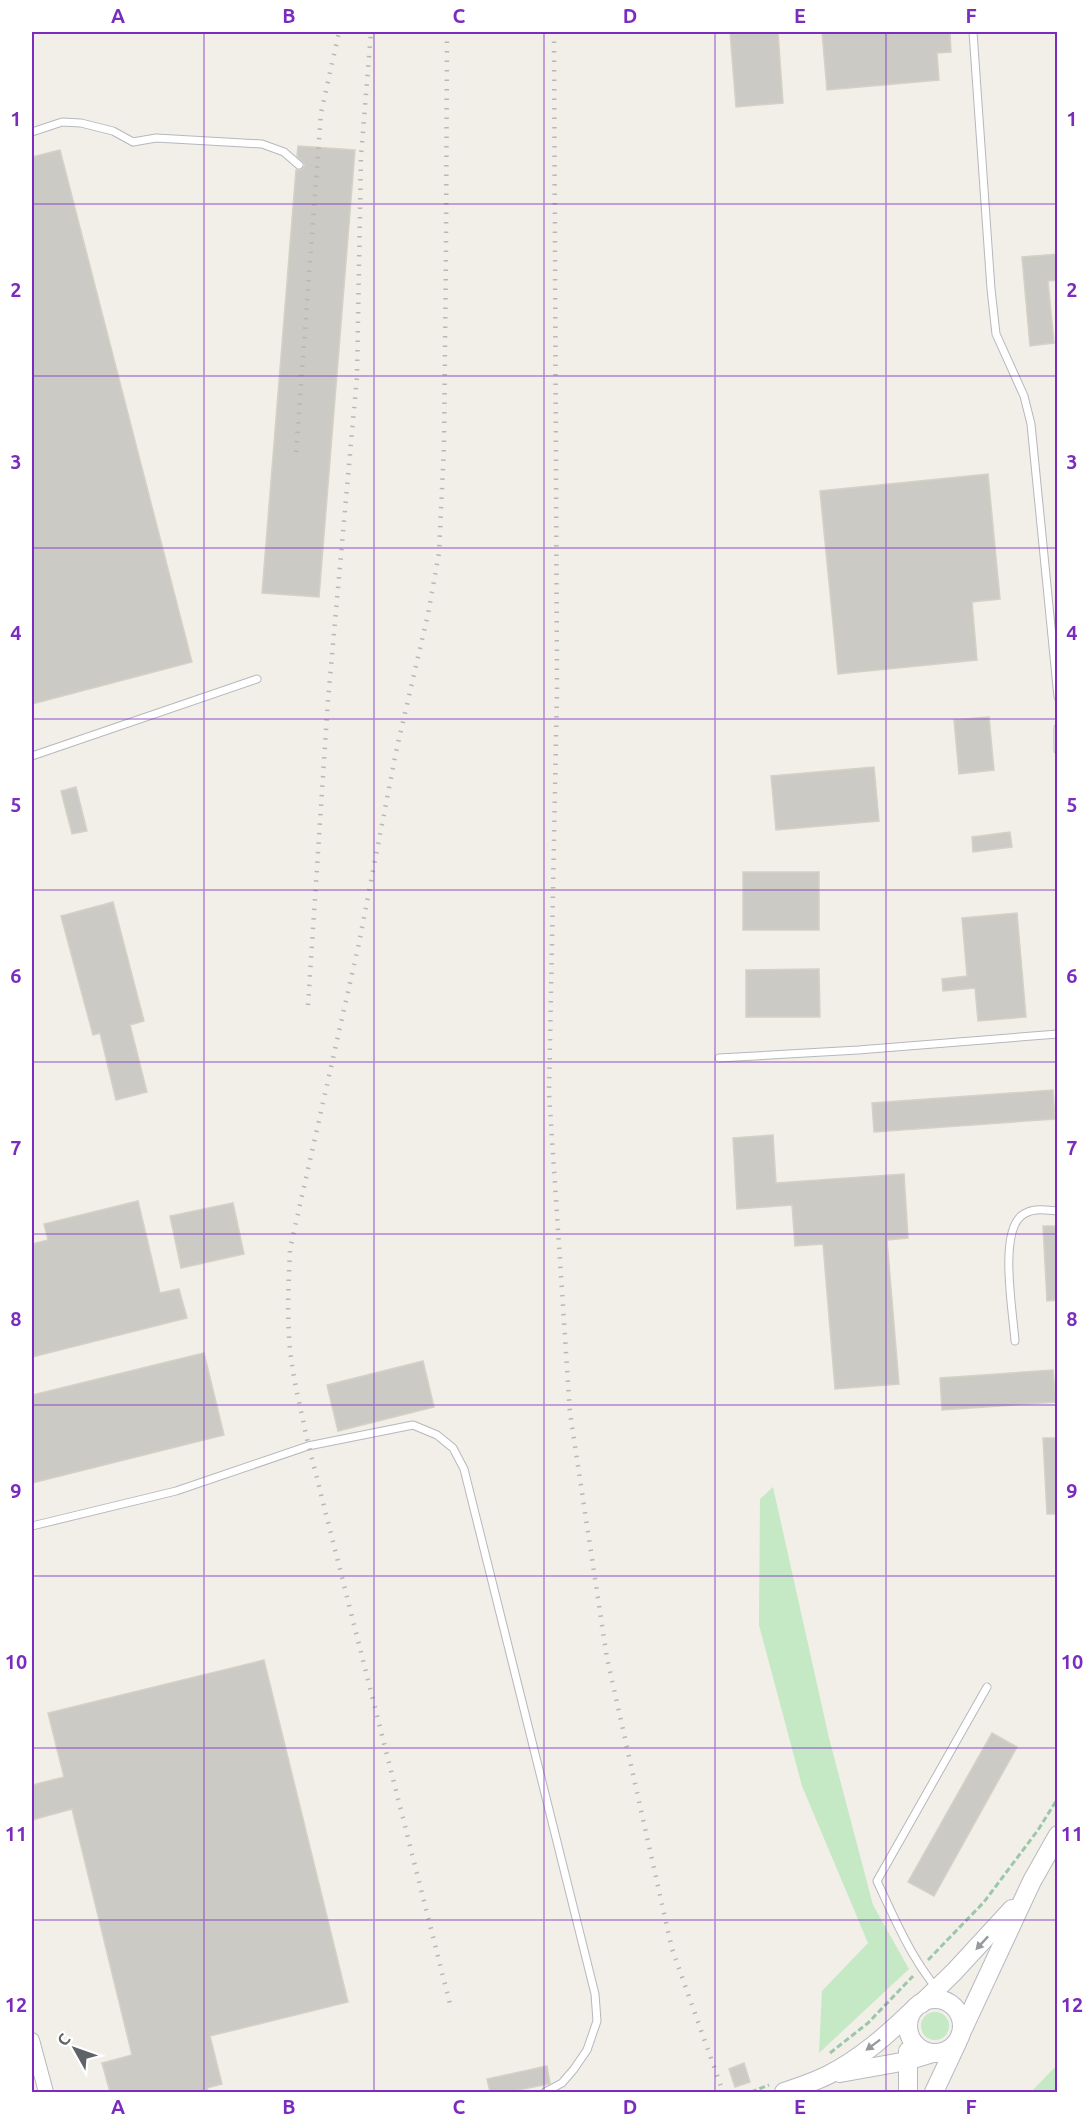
<svg xmlns="http://www.w3.org/2000/svg" width="1089" height="2124" font-family="Ubuntu,sans-serif">
<style>
.green{fill:#c5e8c5}
.building{fill:#cccac5;stroke:#d6d1c6;stroke-width:1.5}
.lines{fill:none;stroke-linecap:round;stroke-linejoin:round}
.lane-casing{stroke:#b5b8bc;stroke-width:9}
.street-casing{stroke:#b5b8bc;stroke-width:16}
.secondary-casing{stroke:#b6babf;stroke-width:20}
.path{stroke:#9cc7a9;stroke-width:3;stroke-dasharray:6 3;stroke-linecap:butt}
.lane{stroke:#fff;stroke-width:7}
.street{stroke:#fff;stroke-width:14}
.secondary{stroke:#fff;stroke-width:18}
.rail{stroke:#b6b7b8;stroke-width:4.5;stroke-dasharray:1.5 8;stroke-linecap:butt}
.oneway{fill:#979a9d}
.grid{fill:none;stroke:#7b2cbf;stroke-width:1.5;stroke-opacity:0.55}
.neatline{fill:none;stroke:#7b2cbf;stroke-width:2}
.grid-label{font-size:20px;text-anchor:middle;font-weight:bold;fill:#7b2cbf}
</style>
<rect width="100%" height="100%" fill="#f1efe8"/>
<g class="green">
<path d="M773,1487l56,251 44,167 36,64 -90,84 3,-62 46,-48 -66,-157 -43,-161 1,-126z"/>
<circle cx="935" cy="2026" r="14"/>
<path d="M1057,2065v27h-26z"/>
</g>
<g class="building">
<path d="M730,32h48l5,71 -47,4z"/>
<path d="M822,32h128l1,20 -14,1 2,27 -112,10z"/>
<path d="M298,146l57,4 -36,447 -57,-4 34,-423h5l4,-5 -8,-9z"/>
<path d="M60,150l132,512 -160,42v-547z"/>
<path d="M1058,254v26l-10,1 6,62 -24,3 -8,-89z"/>
<path d="M988,474l12,125 -28,3 5,58 -139,14 -18,-183z"/>
<path d="M989,717l5,53 -35,4 -5,-54z"/>
<path d="M874,767l5,54 -103,9 -5,-54z"/>
<path d="M76,787l11,44 -15,3 -11,-43z"/>
<path d="M1010,832l2,15 -39,5 -1,-15z"/>
<rect x="743" y="872" width="76" height="58"/>
<path d="M113,902l31,119 -14,4 17,67 -31,8 -16,-67 -7,2 -32,-119z"/>
<path d="M1017,913l9,104 -48,4 -3,-33 -32,3 -1,-12 25,-3 -5,-58z"/>
<path d="M819,969l1,48h-74v-47z"/>
<path d="M1053,1090l2,29 -181,13 -2,-29z"/>
<path d="M773,1135l3,48 128,-9 4,64 -21,2 12,144 -64,5 -12,-145 -28,2 -3,-41 -55,4 -4,-71z"/>
<path d="M138,1201l22,92 19,-4 8,29 -155,39v-113l16,-4 -4,-16z"/>
<path d="M233,1203l11,51 -63,14 -11,-52z"/>
<path d="M1043,1226h15v74l-11,1z"/>
<path d="M204,1353l20,82 -192,48v-88z"/>
<path d="M423,1361l11,46 -96,24 -11,-46z"/>
<path d="M1053,1370l3,32 -114,8 -2,-32z"/>
<path d="M1043,1438h15v76h-11z"/>
<path d="M264,1660l84,342 -138,34 12,48 -15,4 1,4h-98l-8,-29 30,-8 -60,-246 -40,11v-35l32,-8 -16,-64z"/>
<path d="M992,1733l25,14 -83,149 -26,-14z"/>
<path d="M744,2063l6,19 -15,5 -6,-18z"/>
<path d="M547,2066l3,17 -2,1 -39,8h-19l-3,-13z"/>
</g>
<g class="lines">
<g class="lane-casing">
<g id="lane">
<path d="M973,32l18,257 5,45 28,62 7,28 27,273"/>
<path d="M32,132l30,-10 19,1 32,8 20,11 23,-4 106,6 22,8 15,13"/>
<path d="M1058,728v22"/>
<path d="M32,756l225,-77"/>
<path d="M719,1058l139,-8 200,-16"/>
<path d="M1015,1341c-2,-29 -16,-106 6,-125 11,-9 24,-6 37,-5"/>
<path d="M32,1526l144,-35 132,-45 105,-21 24,10 16,13 11,21 131,525 2,27 -10,29 -13,19 -12,14 -17,9"/>
<path d="M951,2004c-35,-34 -54,-80 -74,-123l110,-194"/>
</g>
</g>
<g class="street-casing">
<path id="street" d="M32,2040l14,52"/>
</g>
<g class="secondary-casing">
<g id="secondary">
<circle cx="935" cy="2026" r="27"/>
<path d="M921,2004l33,-32 58,-63"/>
<path d="M962,2031l70,-150 26,-46"/>
<path d="M908,2051v41"/>
<path d="M840,2073l67,-12 26,-8"/>
<path d="M784,2092c15,-5 30,-10 44,-17 32,-16 59,-40 85,-65"/>
<path d="M934,2092l23,-49"/>
</g>
</g>
<g class="path">
<path d="M928,1960l56,-58 54,-72 20,-32"/>
<path d="M830,2053l38,-30 45,-47"/>
<path d="M751,2092l18,-7"/>
</g>
<use href="#lane" class="lane"/>
<use href="#street" class="street"/>
<use href="#secondary" class="secondary"/>
<g class="rail">
<path d="M447,32l-1,217 -2,198 -5,106 -11,61 -32,138 -37,191 -69,306c-1,28 -3,56 -1,84 1,36 11,71 18,106l143,565"/>
<path d="M554,32l3,657 -8,404 21,320 37,245 65,291 51,143"/>
<path d="M296,452l25,-339 18,-81"/>
<path d="M308,1005l20,-305 29,-324 4,-220 10,-124"/>
</g>
</g>
<defs><path id="oneway-solid" d="M-6-.8H1V-3.2L6.5 0L1 3.2V.8H-6Z" transform="scale(1.5)"/></defs>
<g class="oneway">
<use href="#oneway-solid" transform="translate(982 1943) rotate(133)"/>
<use href="#oneway-solid" transform="translate(873 2045) rotate(143)"/>
</g>
<path class="grid" d="M204,32v2060M374,32v2060M544,32v2060M715,32v2060M886,32v2060M32,204h1026M32,376h1026M32,548h1026M32,719h1026M32,890h1026M32,1062h1026M32,1234h1026M32,1405h1026M32,1576h1026M32,1748h1026M32,1920h1026"/>
<rect width="1089" height="2124" fill="none" stroke="#ffffff" stroke-width="66"/>
<g transform="translate(75 2049) rotate(310)" stroke="#ffffff" stroke-width="4.5" paint-order="stroke">
<path d="M0-4.5L10 22L0 15L-10 22Z" fill="#5f6368"/>
<text y="-9" font-size="16" font-weight="bold" text-anchor="middle" fill="#5f6368">С</text>
</g>
<rect x="33" y="33" width="1023" height="2058" class="neatline"/>
<g class="grid-label">
<text x="118" y="23">A</text>
<text x="289" y="23">B</text>
<text x="459" y="23">C</text>
<text x="630" y="23">D</text>
<text x="800" y="23">E</text>
<text x="971" y="23">F</text>
<text x="16" y="126">1</text>
<text x="1072" y="126">1</text>
<text x="16" y="297">2</text>
<text x="1072" y="297">2</text>
<text x="16" y="469">3</text>
<text x="1072" y="469">3</text>
<text x="16" y="640">4</text>
<text x="1072" y="640">4</text>
<text x="16" y="812">5</text>
<text x="1072" y="812">5</text>
<text x="16" y="983">6</text>
<text x="1072" y="983">6</text>
<text x="16" y="1155">7</text>
<text x="1072" y="1155">7</text>
<text x="16" y="1326">8</text>
<text x="1072" y="1326">8</text>
<text x="16" y="1498">9</text>
<text x="1072" y="1498">9</text>
<text x="16" y="1669">10</text>
<text x="1072" y="1669">10</text>
<text x="16" y="1841">11</text>
<text x="1072" y="1841">11</text>
<text x="16" y="2012">12</text>
<text x="1072" y="2012">12</text>
<text x="118" y="2114">A</text>
<text x="289" y="2114">B</text>
<text x="459" y="2114">C</text>
<text x="630" y="2114">D</text>
<text x="800" y="2114">E</text>
<text x="971" y="2114">F</text>
</g>
</svg>
